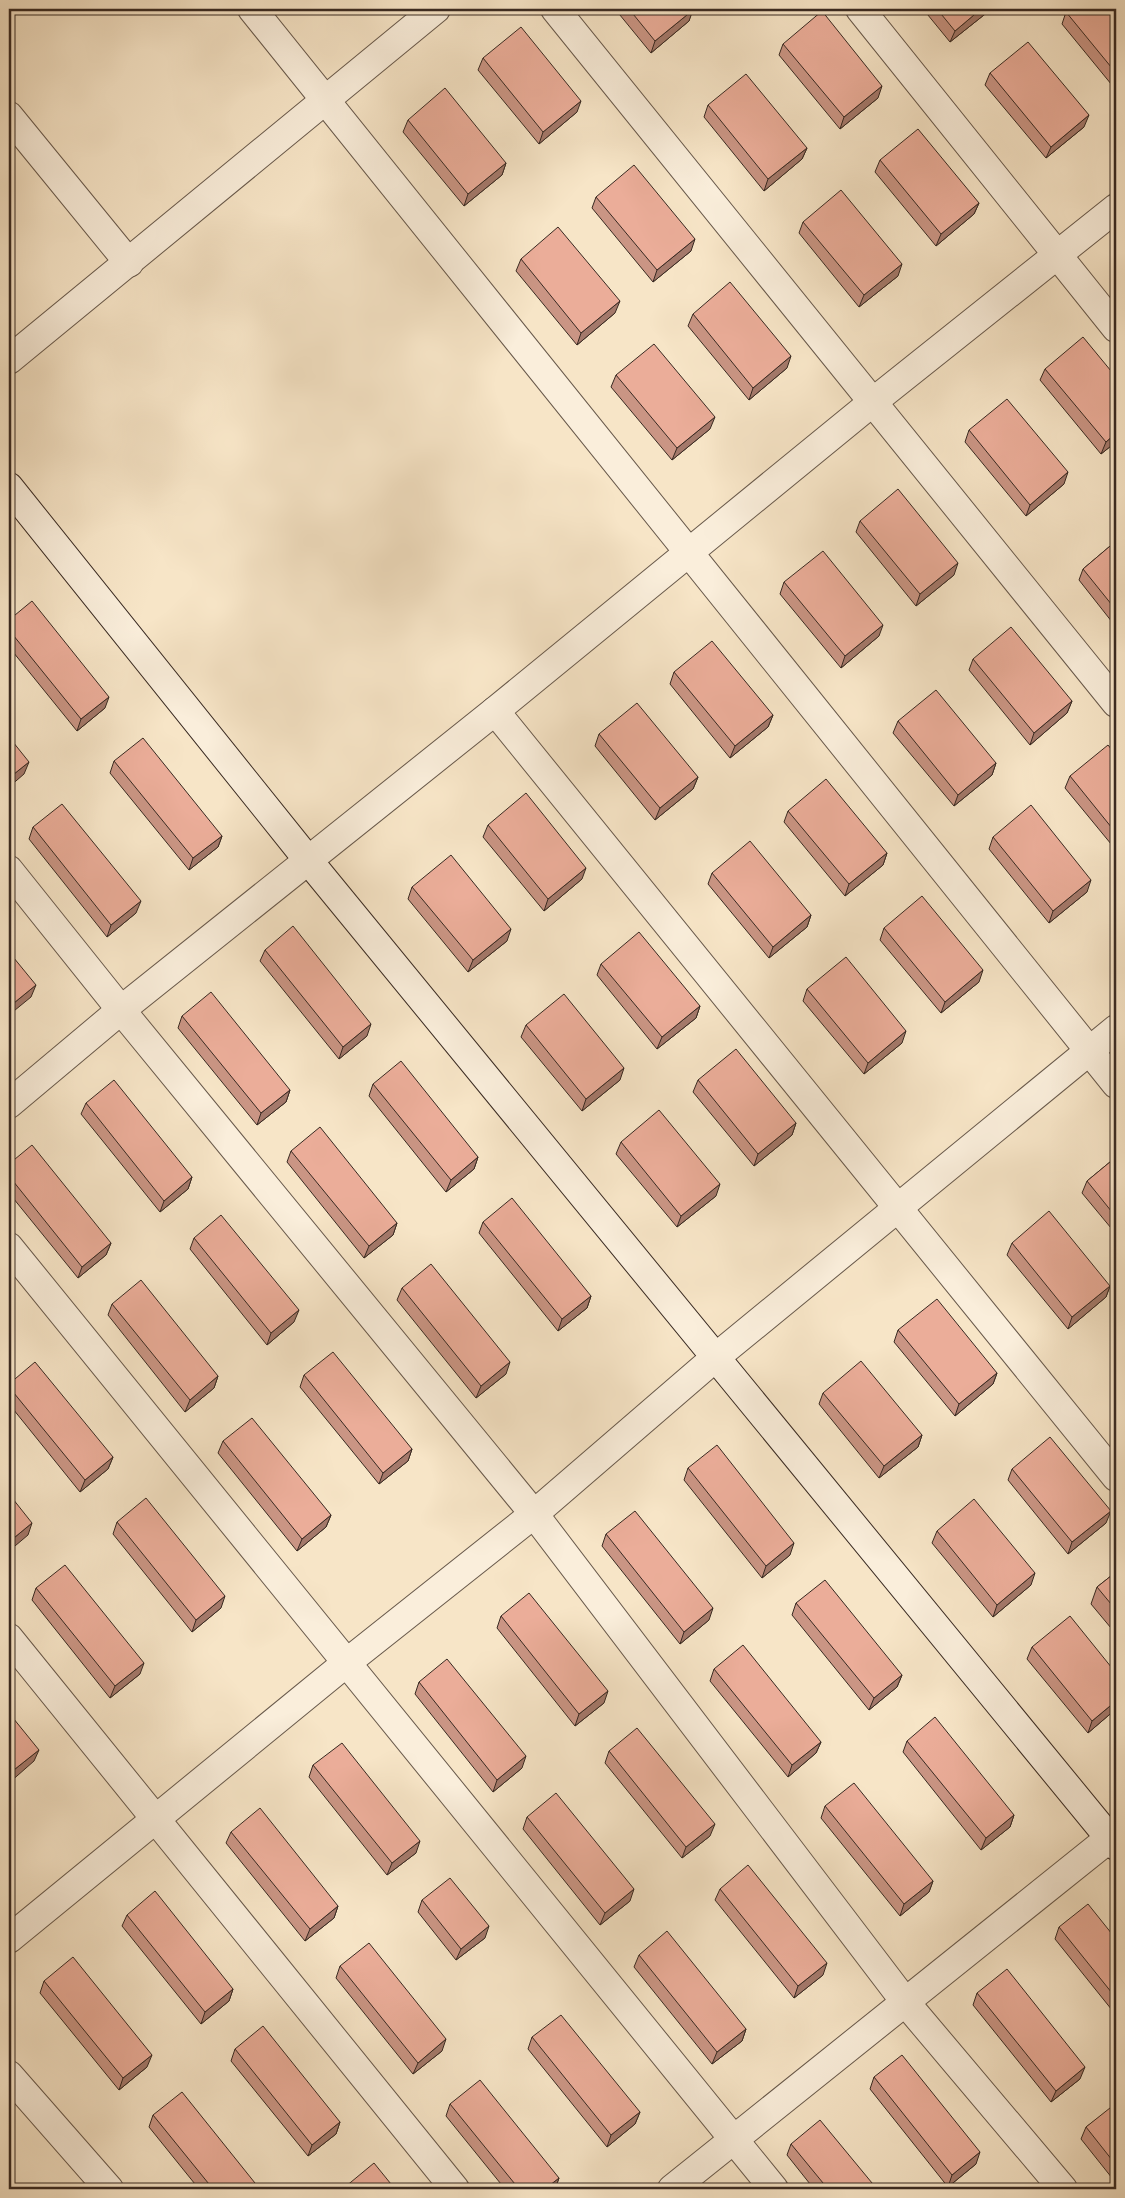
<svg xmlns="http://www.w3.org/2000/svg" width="1125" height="2198" font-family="'IM FELL French Canon',serif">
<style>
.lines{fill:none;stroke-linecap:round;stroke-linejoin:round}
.street-casing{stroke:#68594b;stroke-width:30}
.secondary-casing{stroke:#392a22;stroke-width:30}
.street{stroke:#faeedb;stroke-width:28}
.secondary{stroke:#faeedb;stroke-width:28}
.wall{fill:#ca9584;stroke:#392a22}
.shaded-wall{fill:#a4796b;stroke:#392a22}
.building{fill:#ebad99;stroke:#392a22}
</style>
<rect width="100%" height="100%" fill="#f7e5c7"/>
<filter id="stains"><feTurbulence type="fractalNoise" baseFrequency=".004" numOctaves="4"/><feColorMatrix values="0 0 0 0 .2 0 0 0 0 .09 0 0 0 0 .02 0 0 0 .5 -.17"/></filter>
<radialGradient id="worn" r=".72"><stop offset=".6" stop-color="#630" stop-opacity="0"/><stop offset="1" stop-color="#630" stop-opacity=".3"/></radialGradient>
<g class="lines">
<g class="street-casing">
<g id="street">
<path d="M252,9l864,1075"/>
<path d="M555,9l561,694"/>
<path d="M860,9l256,319"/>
<path d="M9,116l120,147"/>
<path d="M9,360l427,-351"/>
<path d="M495,711l621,766"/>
<path d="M9,870l112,140 413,504 372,489 157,186"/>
<path d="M9,1104l112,-94 374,-299 379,-310 242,-193"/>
<path d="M9,1247l765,942"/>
<path d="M9,1638l446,551"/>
<path d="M9,1939l336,-275 189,-150 182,-157 400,-328"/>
<path d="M9,2075l100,114"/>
<path d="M672,2189l444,-356"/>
</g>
</g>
<g class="secondary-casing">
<path id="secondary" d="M9,487l299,373 808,986"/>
</g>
<use href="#street" class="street"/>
<use href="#secondary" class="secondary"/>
</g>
<g class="wall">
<path d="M615,9h77l-3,12 -38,32z"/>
<path d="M923,9h67l-1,2 -39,31z"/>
<path d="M1116,9v81l-54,-66 4,-12z"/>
<path d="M783,44l95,54 -38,31 -61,-74z"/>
<path d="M483,58l94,54 -38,32 -61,-74z"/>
<path d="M990,73l94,54 -38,31 -61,-73z"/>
<path d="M708,105l99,43 -5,11 -38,32 -60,-74z"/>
<path d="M408,120l98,43 -4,12 -38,31 -61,-74z"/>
<path d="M880,160l99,43 -5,11 -38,32 -61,-74z"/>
<path d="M596,197l95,54 -38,31 -61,-74z"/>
<path d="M803,222l95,54 -39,31 -60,-74z"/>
<path d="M521,259l94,54 -38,32 -61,-74z"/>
<path d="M693,314l94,54 -38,32 -61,-74z"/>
<path d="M1045,369l71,73 -15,12 -61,-74z"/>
<path d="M616,375l94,54 -38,31 -61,-73z"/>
<path d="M969,430l95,54 -38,32 -61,-74z"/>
<path d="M860,521l94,54 -38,31 -60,-74z"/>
<path d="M1116,541v86l-37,-47 4,-11z"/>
<path d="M784,582l95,54 -38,32 -61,-74z"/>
<path d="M9,620l96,88 -28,23 -68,-84z"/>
<path d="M973,659l99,42 -5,12 -37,32 -61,-75z"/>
<path d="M674,672l99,43 -5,12 -38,31 -60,-74z"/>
<path d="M898,721l98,42 -4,12 -38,31 -61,-73z"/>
<path d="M599,734l99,43 -5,12 -38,31 -60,-74z"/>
<path d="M1116,755v95l-51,-62 5,-12z"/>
<path d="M114,761l108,75 -4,11 -29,23 -79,-97z"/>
<path d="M788,811l99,42 -4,12 -38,31 -61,-74z"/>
<path d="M488,825l94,54 -38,32 -61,-74z"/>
<path d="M33,827l103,86 -29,24 -78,-98z"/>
<path d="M993,837l94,55 -38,31 -60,-74z"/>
<path d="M712,873l99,42 -4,12 -38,31 -61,-74z"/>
<path d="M412,887l95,54 -39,31 -60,-73z"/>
<path d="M884,928l95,54 -38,31 -61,-73z"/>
<path d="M265,950l102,86 -28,23 -79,-98z"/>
<path d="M601,964l99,42 -4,12 -39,31 -60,-74z"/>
<path d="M807,989l95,54 -38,31 -61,-73z"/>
<path d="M182,1016l108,74 -4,12 -29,23 -79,-97z"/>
<path d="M526,1025l94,55 -38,31 -61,-74z"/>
<path d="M698,1080l98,43 -4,12 -38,31 -61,-74z"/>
<path d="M373,1084l105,73 -4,12 -28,23 -77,-96z"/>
<path d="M86,1103l106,74 -4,12 -28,23 -79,-98z"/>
<path d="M621,1142l95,54 -39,31 -61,-73z"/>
<path d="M291,1151l106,72 -4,12 -29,23 -77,-96z"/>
<path d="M1116,1157v77l-34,-41 5,-12z"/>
<path d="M9,1164l102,79 -5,12 -28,23 -69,-85z"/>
<path d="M483,1222l108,74 -4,12 -29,23 -79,-98z"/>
<path d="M194,1238l100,84 -27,23 -77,-96z"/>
<path d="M1012,1243l98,43 -4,11 -38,32 -61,-74z"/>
<path d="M402,1288l104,86 -30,24 -79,-98z"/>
<path d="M112,1304l106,72 -4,12 -29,24 -77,-97z"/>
<path d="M898,1330l99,43 -4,11 -38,32 -61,-74z"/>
<path d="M304,1375l108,74 -4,12 -29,23 -79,-97z"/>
<path d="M9,1384l104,73 -5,12 -28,23 -71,-88z"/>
<path d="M823,1393l99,42 -4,12 -39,31 -60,-74z"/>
<path d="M223,1441l108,74 -5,12 -29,24 -79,-98z"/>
<path d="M688,1468l102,87 -28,23 -78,-98z"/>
<path d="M1012,1469l94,54 -38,31 -60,-74z"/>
<path d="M117,1522l104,86 -29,24 -79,-98z"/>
<path d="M937,1531l94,54 -38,32 -61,-74z"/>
<path d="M606,1534l103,86 -29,24 -78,-98z"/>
<path d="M1116,1572v62l-25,-30 6,-17z"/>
<path d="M36,1588l104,86 -30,24 -78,-98z"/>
<path d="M796,1603l106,72 -5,12 -28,23 -77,-95z"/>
<path d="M501,1616l103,87 -29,23 -78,-98z"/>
<path d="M1032,1647l84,26v36l-28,24 -61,-74z"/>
<path d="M714,1669l107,73 -5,11 -28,24 -78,-96z"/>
<path d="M419,1682l103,86 -29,24 -78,-98z"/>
<path d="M907,1741l107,74 -4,12 -29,23 -78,-98z"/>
<path d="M609,1751l101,85 -28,22 -77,-95z"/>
<path d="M313,1765l103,88 -29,22 -78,-98z"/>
<path d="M825,1806l108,75 -4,11 -29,24 -79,-98z"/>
<path d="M527,1817l103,84 -30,24 -77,-96z"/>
<path d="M231,1832l107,74 -4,12 -29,23 -79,-98z"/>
<path d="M720,1889l103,86 -29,23 -79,-98z"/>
<path d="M422,1900l63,38 -29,22 -38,-48z"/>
<path d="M127,1915l106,74 -4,12 -28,23 -79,-98z"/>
<path d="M1059,1927l57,12v76l-61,-76z"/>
<path d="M639,1955l107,74 -4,12 -30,23 -78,-97z"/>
<path d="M340,1966l102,85 -29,23 -77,-96z"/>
<path d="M44,1981l103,86 -28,23 -79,-97z"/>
<path d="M977,1993l103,86 -29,23 -78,-97z"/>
<path d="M532,2037l108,75 -5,12 -28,23 -79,-98z"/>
<path d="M235,2049l105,73 -4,12 -28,22 -77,-95z"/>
<path d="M874,2077l102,87 -28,23 -78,-98z"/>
<path d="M450,2104l109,74 -4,11h-50l-59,-73z"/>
<path d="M1116,2105v78l-35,-44 5,-12z"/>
<path d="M153,2115l106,73v1h-60l-50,-62z"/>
<path d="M791,2144l86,45h-63l-27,-34z"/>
</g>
<g class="shaded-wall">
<path d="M981,9h9l-1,2 -39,31 5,-11z"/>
<path d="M693,10l-4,11 -38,32 4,-12z"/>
<path d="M882,86l-4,12 -38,31 4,-12z"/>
<path d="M581,101l-4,11 -38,32 4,-12z"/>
<path d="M1089,115l-5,12 -38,31 5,-11z"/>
<path d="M807,148l-5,11 -38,32 4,-12z"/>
<path d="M506,163l-4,12 -38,31 4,-12z"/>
<path d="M979,203l-5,11 -38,32 5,-12z"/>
<path d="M695,239l-4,12 -38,31 4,-12z"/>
<path d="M902,264l-4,12 -39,31 5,-12z"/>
<path d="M620,301l-5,12 -38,32 4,-12z"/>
<path d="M791,356l-4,12 -38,32 4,-12z"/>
<path d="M715,417l-5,12 -38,31 5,-12z"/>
<path d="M1116,433v9l-15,12 5,-12z"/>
<path d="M1068,472l-4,12 -38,32 4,-11z"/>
<path d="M958,563l-4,12 -38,31 4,-12z"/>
<path d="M883,625l-4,11 -38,32 4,-12z"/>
<path d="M109,697l-4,11 -28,23 4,-12z"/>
<path d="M1072,701l-5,12 -37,32 4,-12z"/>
<path d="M773,715l-5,12 -38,31 5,-12z"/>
<path d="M29,762l-5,12 -15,13v-9z"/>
<path d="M996,763l-4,12 -38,31 4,-11z"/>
<path d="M698,777l-5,12 -38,31 5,-12z"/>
<path d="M222,836l-4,11 -29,23 4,-12z"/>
<path d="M887,853l-4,12 -38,31 4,-12z"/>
<path d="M586,868l-4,11 -38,32 4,-12z"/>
<path d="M1091,880l-4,12 -38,31 4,-12z"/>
<path d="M141,901l-5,12 -29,24 4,-12z"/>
<path d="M811,915l-4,12 -38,31 4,-11z"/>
<path d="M511,929l-4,12 -39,31 5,-12z"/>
<path d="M983,970l-4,12 -38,31 4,-11z"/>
<path d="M36,985l-5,12 -22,18v-8z"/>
<path d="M700,1006l-4,12 -39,31 5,-12z"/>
<path d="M371,1024l-4,12 -28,23 4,-12z"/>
<path d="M906,1031l-4,12 -38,31 4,-11z"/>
<path d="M624,1068l-4,12 -38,31 4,-12z"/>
<path d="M290,1090l-4,12 -29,23 4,-12z"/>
<path d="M796,1123l-4,12 -38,31 4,-12z"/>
<path d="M478,1157l-4,12 -28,23 5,-12z"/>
<path d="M192,1177l-4,12 -28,23 4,-11z"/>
<path d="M720,1184l-4,12 -39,31 4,-11z"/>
<path d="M397,1223l-4,12 -29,23 5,-12z"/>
<path d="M111,1243l-5,12 -28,23 4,-11z"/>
<path d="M1110,1286l-4,11 -38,32 4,-12z"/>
<path d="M591,1296l-4,12 -29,23 4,-12z"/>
<path d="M299,1310l-5,12 -27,23 4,-12z"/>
<path d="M510,1362l-4,12 -30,24 5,-12z"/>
<path d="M997,1373l-4,11 -38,32 4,-12z"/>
<path d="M218,1376l-4,12 -29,24 5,-12z"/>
<path d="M922,1435l-4,12 -39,31 5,-12z"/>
<path d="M412,1449l-4,12 -29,23 4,-11z"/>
<path d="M113,1457l-5,12 -28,23 5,-12z"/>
<path d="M1111,1511l-5,12 -38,31 4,-12z"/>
<path d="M331,1515l-5,12 -29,24 5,-12z"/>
<path d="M32,1523l-4,12 -19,16v-9z"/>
<path d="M794,1543l-4,12 -28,23 4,-12z"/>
<path d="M1035,1573l-4,12 -38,32 4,-12z"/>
<path d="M225,1596l-4,12 -29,24 4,-12z"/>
<path d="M713,1608l-4,12 -29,24 4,-12z"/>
<path d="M144,1663l-4,11 -30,24 5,-12z"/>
<path d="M902,1675l-5,12 -28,23 5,-12z"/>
<path d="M608,1691l-4,12 -29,23 4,-12z"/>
<path d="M1116,1701v8l-28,24 4,-12z"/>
<path d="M821,1742l-5,11 -28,24 4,-12z"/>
<path d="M39,1750l-5,11 -25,22v-6l1,-4z"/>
<path d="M526,1756l-4,12 -29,24 4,-12z"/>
<path d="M1014,1815l-4,12 -29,23 5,-12z"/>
<path d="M715,1824l-5,12 -28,22 4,-11z"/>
<path d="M420,1841l-4,12 -29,22 5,-12z"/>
<path d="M933,1881l-4,11 -29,24 4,-12z"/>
<path d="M634,1889l-4,12 -30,24 5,-12z"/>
<path d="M338,1906l-4,12 -29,23 5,-12z"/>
<path d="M489,1926l-4,12 -29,22 5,-11z"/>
<path d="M827,1963l-4,12 -29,23 4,-12z"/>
<path d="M233,1989l-4,12 -28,23 4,-12z"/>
<path d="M746,2029l-4,12 -30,23 5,-12z"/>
<path d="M446,2039l-4,12 -29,23 5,-11z"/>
<path d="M152,2055l-5,12 -28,23 4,-12z"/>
<path d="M1085,2067l-5,12 -29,23 5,-11z"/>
<path d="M640,2112l-5,12 -28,23 4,-12z"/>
<path d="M340,2122l-4,12 -28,22 4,-11z"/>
<path d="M980,2152l-4,12 -28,23 4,-12z"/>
<path d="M559,2178l-4,11h-10z"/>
</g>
<g class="building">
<path d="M629,9h63l1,1 -38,31z"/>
<path d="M937,9h44l-26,22z"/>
<path d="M1070,9h46v64l-50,-61z"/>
<path d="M822,11l60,75 -38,31 -61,-73z"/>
<path d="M521,27l60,74 -38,31 -60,-74z"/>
<path d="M1028,42l61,73 -38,32 -61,-74z"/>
<path d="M746,74l61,74 -39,31 -60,-74z"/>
<path d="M445,88l61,75 -38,31 -60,-74z"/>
<path d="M918,129l61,74 -38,31 -61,-74z"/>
<path d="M634,165l61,74 -38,31 -61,-73z"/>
<path d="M841,190l61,74 -38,31 -61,-73z"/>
<path d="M558,227l62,74 -39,32 -60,-74z"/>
<path d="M730,282l61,74 -38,32 -60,-74z"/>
<path d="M1083,337l33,40v56l-10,9 -61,-73z"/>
<path d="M654,344l61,73 -38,31 -61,-73z"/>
<path d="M1007,399l61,73 -38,33 -61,-75z"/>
<path d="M898,489l60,74 -38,31 -60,-73z"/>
<path d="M1116,541v69l-33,-41z"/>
<path d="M823,551l60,74 -38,31 -61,-74z"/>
<path d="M32,601l77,96 -28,22 -72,-89v-10z"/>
<path d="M1011,627l61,74 -38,32 -61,-74z"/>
<path d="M712,641l61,74 -38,31 -61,-74z"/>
<path d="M936,690l60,73 -38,32 -60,-74z"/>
<path d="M637,703l61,74 -38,31 -61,-74z"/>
<path d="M9,737l20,25 -20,16z"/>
<path d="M143,738l79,98 -29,22 -79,-97z"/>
<path d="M1108,745l8,10v78l-46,-57z"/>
<path d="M826,779l61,74 -38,31 -61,-73z"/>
<path d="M526,793l60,75 -38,31 -60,-74z"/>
<path d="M62,804l79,97 -30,24 -78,-98z"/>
<path d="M1031,805l60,75 -38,31 -60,-74z"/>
<path d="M750,841l61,74 -38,32 -61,-74z"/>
<path d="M451,855l60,74 -38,31 -61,-73z"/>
<path d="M922,896l61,74 -38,32 -61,-74z"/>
<path d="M293,926l78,98 -28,23 -78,-97z"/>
<path d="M639,932l61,74 -38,31 -61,-73z"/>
<path d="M9,952l27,33 -27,22z"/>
<path d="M846,957l60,74 -38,32 -61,-74z"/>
<path d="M211,992l79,98 -29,23 -79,-97z"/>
<path d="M564,994l60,74 -38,31 -60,-74z"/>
<path d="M736,1049l60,74 -38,31 -60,-74z"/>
<path d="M401,1061l77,96 -27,23 -78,-96z"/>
<path d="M114,1080l78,97 -28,24 -78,-98z"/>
<path d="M659,1110l61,74 -39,32 -60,-74z"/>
<path d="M320,1127l77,96 -28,23 -78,-95z"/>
<path d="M32,1145l79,98 -29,24 -73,-91v-12z"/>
<path d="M1116,1157v60l-29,-36z"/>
<path d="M512,1198l79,98 -29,23 -79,-97z"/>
<path d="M1049,1211l61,75 -38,31 -60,-74z"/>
<path d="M221,1215l78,95 -28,23 -77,-95z"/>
<path d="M431,1264l79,98 -29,24 -79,-98z"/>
<path d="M141,1280l77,96 -28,24 -78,-96z"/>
<path d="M937,1299l60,74 -38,31 -61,-74z"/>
<path d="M333,1352l79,97 -29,24 -79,-98z"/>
<path d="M861,1361l61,74 -38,31 -61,-73z"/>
<path d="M35,1362l78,95 -28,23 -76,-93v-3z"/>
<path d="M252,1418l79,97 -29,24 -79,-98z"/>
<path d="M1050,1437l61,74 -39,31 -60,-73z"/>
<path d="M717,1445l77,98 -28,23 -78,-98z"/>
<path d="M9,1494l23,29 -23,19z"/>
<path d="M146,1498l79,98 -29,24 -79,-98z"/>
<path d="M974,1499l61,74 -38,32 -60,-74z"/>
<path d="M635,1511l78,97 -29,24 -78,-98z"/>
<path d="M65,1565l79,98 -29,23 -79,-98z"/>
<path d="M1116,1572v38l-19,-23z"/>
<path d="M825,1580l77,95 -28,23 -78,-95z"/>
<path d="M529,1593l79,98 -29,23 -78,-98z"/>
<path d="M1070,1616l46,57v28l-24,20 -60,-74z"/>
<path d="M743,1645l78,97 -29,23 -78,-96z"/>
<path d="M447,1659l79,97 -29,24 -78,-98z"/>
<path d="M9,1713l30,37 -29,23 -1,-2z"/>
<path d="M935,1717l79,98 -28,23 -79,-97z"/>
<path d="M637,1728l78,96 -29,23 -77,-96z"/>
<path d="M342,1743l78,98 -28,22 -79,-98z"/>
<path d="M854,1783l79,98 -29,23 -79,-98z"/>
<path d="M556,1793l78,96 -29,24 -78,-96z"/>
<path d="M260,1808l78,98 -28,23 -79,-97z"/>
<path d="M748,1865l79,98 -29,23 -78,-97z"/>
<path d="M450,1878l39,48 -28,23 -39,-49z"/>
<path d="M155,1891l78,98 -28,23 -78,-97z"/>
<path d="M1088,1904l28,35v59l-57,-71z"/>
<path d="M667,1931l79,98 -29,23 -78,-97z"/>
<path d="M369,1943l77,96 -28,24 -78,-97z"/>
<path d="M73,1957l79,98 -29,23 -79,-97z"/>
<path d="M1007,1969l78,98 -29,24 -79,-98z"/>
<path d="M561,2015l79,97 -29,23 -79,-98z"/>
<path d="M263,2026l77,96 -28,23 -77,-96z"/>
<path d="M902,2055l78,97 -28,23 -78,-98z"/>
<path d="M480,2080l79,98 -14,11h-26l-69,-85z"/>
<path d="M182,2092l77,96 -1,1h-45l-60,-74z"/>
<path d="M1115,2104l1,1v60l-30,-38z"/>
<path d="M820,2120l57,69h-49l-37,-45z"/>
<path d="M374,2163l21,26h-47l-3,-2z"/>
</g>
<rect width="1125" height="2198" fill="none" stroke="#f7e5c7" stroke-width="30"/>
<rect x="10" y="10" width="1105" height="2178" fill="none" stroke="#392a22" stroke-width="2.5"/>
<rect x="15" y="15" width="1095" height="2168" fill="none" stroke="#392a22"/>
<rect width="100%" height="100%" filter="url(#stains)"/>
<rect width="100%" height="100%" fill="url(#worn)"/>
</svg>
